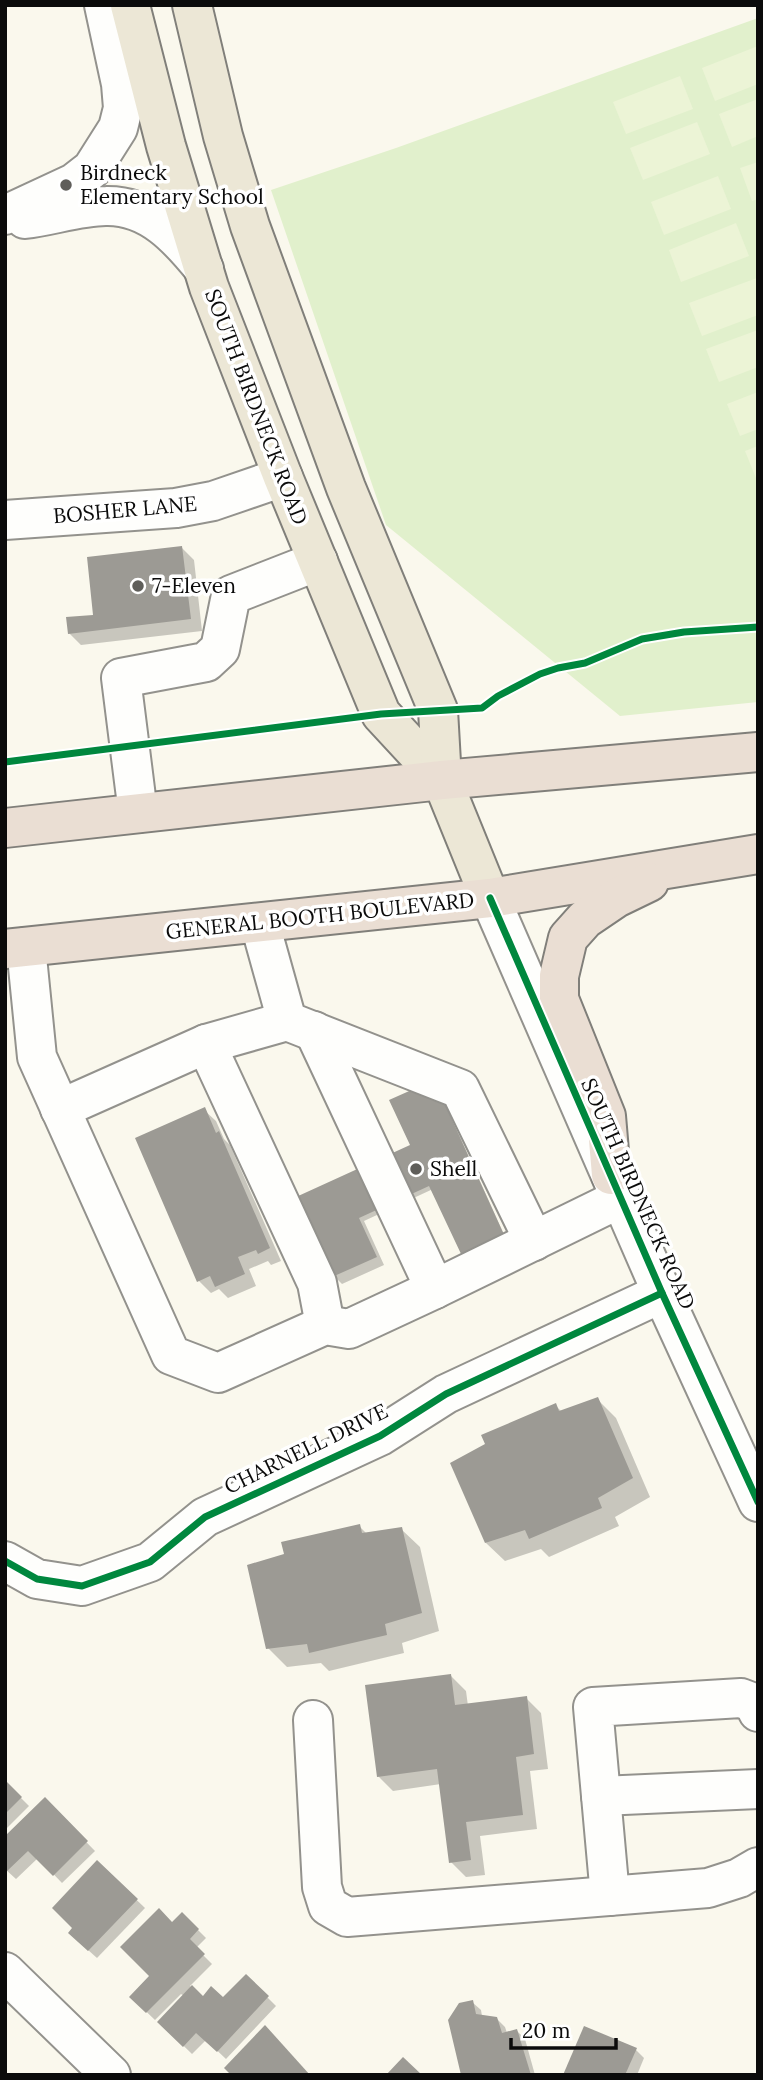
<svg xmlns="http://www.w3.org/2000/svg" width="763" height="2080" font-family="Lora,serif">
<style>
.green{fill:#e1f0cc}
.pitch{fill:#ecf4d6}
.shadow{fill:#0003}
.building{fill:#9c9a94}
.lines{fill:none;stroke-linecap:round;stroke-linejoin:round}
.minor-casing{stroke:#93928d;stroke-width:42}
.major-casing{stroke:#807f7a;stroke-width:42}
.highway-casing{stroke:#807f7a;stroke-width:42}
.minor{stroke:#fefefc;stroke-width:38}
.major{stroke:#ece7d6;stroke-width:38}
.highway{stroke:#eaded3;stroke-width:38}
.cycleway-casing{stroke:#fff;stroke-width:11}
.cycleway{stroke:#00873e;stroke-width:7}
.poi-dot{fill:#5f5e5a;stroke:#fff;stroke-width:2.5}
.labels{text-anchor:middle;stroke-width:7;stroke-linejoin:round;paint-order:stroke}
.poi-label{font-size:21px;fill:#0b0b0b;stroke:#fff;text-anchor:start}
.street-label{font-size:21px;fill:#0b0b0b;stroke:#fff}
</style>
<rect width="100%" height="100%" fill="#faf8ed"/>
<path class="green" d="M758,18v684l-138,14 -234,-191 -115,-335 125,-42z"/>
<g class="pitch">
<path d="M758,46v38l-43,17 -13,-33z"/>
<path d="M680,76l13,33 -67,25 -13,-32z"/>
<path d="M758,99v37l-26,11 -13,-33z"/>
<path d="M697,122l13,32 -67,26 -13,-32z"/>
<path d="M758,162v37l-6,2 -12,-33z"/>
<path d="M718,176l13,33 -67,26 -13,-33z"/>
<path d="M736,223l13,33 -68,26 -12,-32z"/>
<path d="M757,278l1,37 -56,21 -13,-33z"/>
<path d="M758,330v37l-39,15 -13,-33z"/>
<path d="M758,392v37l-18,7 -13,-32z"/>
<path d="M758,446v37l-13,-32z"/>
</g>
<g class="shadow">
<path d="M182,548l12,12 8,71 -121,14 -12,-12 26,-17z"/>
<path d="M437,1086l70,155 -74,-52 -69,32 20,44 -42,19 -8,-8 -36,-78 114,-52z"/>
<path d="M204,1110l12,11 8,18 6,6 51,116 -10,4 -3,-4 -19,8 7,17 -28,12 -9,-9 -8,4 -12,-12z"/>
<path d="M597,1399l19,19 34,79 -35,20 4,9 -70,31 -8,-8 -36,12 -19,-18 69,-138 7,7z"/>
<path d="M359,1526l8,8 34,-5 19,18 19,84 -37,12 2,10 -75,18 -8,-8 -34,4 -19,-19 18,-93z"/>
<path d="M451,1676l15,15 2,15 58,-8 15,15 7,56 -18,2 7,58 -57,7 5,39 -19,2 -15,-15 -10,-78 -48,7 -15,-15z"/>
<path d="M5,1782l24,24 -24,24z"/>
<path d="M45,1800l50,51 -33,32 -24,-25 -22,21 -11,-10v-31z"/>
<path d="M97,1862l48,46 -48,50 -19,-17z"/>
<path d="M182,1914l24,24 -10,10 16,16 -22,22 13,12 20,2 23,-24 30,30 -50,53 -20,-19 -14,14 -33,-32 25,-26 -3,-2 -26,26 -24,-23 20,-21 21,-52z"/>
<path d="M472,2002l9,8 1,6 14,2 9,9 2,6 10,-2 8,8 10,36h-72z"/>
<path d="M636,2050l8,8 -7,17h-72z"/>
</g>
<g class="building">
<path d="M182,546l9,73 -123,15 -2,-17 27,-2 -6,-58z"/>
<path d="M434,1080l71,157 -43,19 -33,-70 -70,32 18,39 -45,20 -36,-80 114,-52 -21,-45z"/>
<path d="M205,1107l11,26 3,-2 51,117 -12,6 -2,-4 -18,7 7,17 -30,13 -5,-11 -13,6 -62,-144z"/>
<path d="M598,1397l35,81 -35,20 4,10 -73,31 -4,-9 -40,13 -35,-80 35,-19 -4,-9 75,-32 3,8z"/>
<path d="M360,1524l2,9 40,-6 20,86 -37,11 2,11 -78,18 -2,-9 -41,5 -19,-84 37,-11 -3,-12z"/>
<path d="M451,1674l4,31 72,-9 7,58 -18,3 7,58 -57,7 5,38 -22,3 -12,-94 -60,8 -12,-92z"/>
<path d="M5,1780l17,17 -17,17z"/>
<path d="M45,1797l43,44 -35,35 -25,-25 -22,21 -1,-36z"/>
<path d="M97,1860l41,39 -50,52 -20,-18 4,-5 -20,-20z"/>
<path d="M159,1908l13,14 10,-10 17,17 -9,10 15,15 -59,59 -17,-16 20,-21 -29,-29z"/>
<path d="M246,1974l23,22 -52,56 -21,-19 -13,14 -26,-25 35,-37 11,11 8,-10 12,11z"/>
<path d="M473,2000l3,14 21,3 5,16 15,-4 14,46h-22v-2l-48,2 -13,-55 11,-17z"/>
<path d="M265,2025l45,50h-79l-7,-7z"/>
<path d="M584,2026l53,22 -12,27h-62z"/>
<path d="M403,2057l19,18h-36z"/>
</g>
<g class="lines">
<g class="minor-casing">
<g id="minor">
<path d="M5,215l69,-32 18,-14 26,-41 5,-20 -2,-24 -17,-79"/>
<path d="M25,219c26,-3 55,-13 81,-13 44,-1 73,32 98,63"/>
<path d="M5,520l171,-12 37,-7 70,-24"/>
<path d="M138,813l-17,-135 85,-16 14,-13 11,-54 87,-34"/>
<path d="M490,898l172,395 96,209"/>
<path d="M260,924l27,97 173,68 74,152"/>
<path d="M26,947l11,110 134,298 47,18 107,-48 24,4 86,-40"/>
<path d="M314,1031l121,258 186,-91"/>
<path d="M206,1044l111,239 8,42"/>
<path d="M60,1109l146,-65 81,-23"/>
<path d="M5,1561l32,18 45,7 68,-24 55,-45 175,-81 66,-42 216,-101"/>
<path d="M313,1720l9,167 6,19 19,11 361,-29 31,-10 19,-11"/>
<path d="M601,1796l157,-7"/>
<path d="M610,1896l-17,-189 148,-9 13,5 4,9"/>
<path d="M5,1972l106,103"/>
</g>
</g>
<g class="major-casing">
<g id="major">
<path d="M130,5l36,141 43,141 74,190 98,237 61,66"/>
<path d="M192,5l31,131 27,90 96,262 92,222 4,70 48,118"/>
</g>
</g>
<g class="highway-casing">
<g id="highway">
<path d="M5,828l437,-48 316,-28"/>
<path d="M5,949l485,-51 268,-44"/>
<path d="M611,1175l-5,-59 -47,-117v-23l9,-38 17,-19 31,-21 33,-16"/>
</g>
</g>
<use href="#minor" class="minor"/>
<use href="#major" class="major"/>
<use href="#highway" class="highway"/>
<g class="cycleway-casing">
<g id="cycleway">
<path d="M5,762l376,-48 101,-6 16,-12 42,-22 18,-6 27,-5 57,-24 42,-7 74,-5"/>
<path d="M490,898l172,395 96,209"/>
<path d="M5,1561l32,18 45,7 68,-24 55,-45 175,-81 66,-42 216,-101"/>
</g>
</g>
<use href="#cycleway" class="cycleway"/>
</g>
<g class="poi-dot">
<circle cx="66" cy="185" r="7"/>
<circle cx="138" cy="586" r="7"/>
<circle cx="416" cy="1169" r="7"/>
</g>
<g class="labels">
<g class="poi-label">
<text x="80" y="180">Birdneck<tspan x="80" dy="24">Elementary School</tspan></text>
<text x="152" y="593">7-Eleven</text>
<text x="430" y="1176">Shell</text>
</g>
<g class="street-label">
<text transform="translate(256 407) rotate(69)" y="7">SOUTH BIRDNECK ROAD</text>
<text transform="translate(125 510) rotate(-5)" y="7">BOSHER LANE</text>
<text transform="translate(320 916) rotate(-6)" y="7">GENERAL BOOTH BOULEVARD</text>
<text transform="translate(638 1194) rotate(66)" y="7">SOUTH BIRDNECK ROAD</text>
<text transform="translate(306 1449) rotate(-26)" y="7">CHARNELL DRIVE</text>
</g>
</g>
<rect width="763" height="2080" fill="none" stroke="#0b0b0b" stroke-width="14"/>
<path d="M511 2038v10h105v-10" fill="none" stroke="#0b0b0b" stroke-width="3.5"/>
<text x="522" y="2038" font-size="21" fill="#0b0b0b" stroke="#ffffff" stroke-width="5" paint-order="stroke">20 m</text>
</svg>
